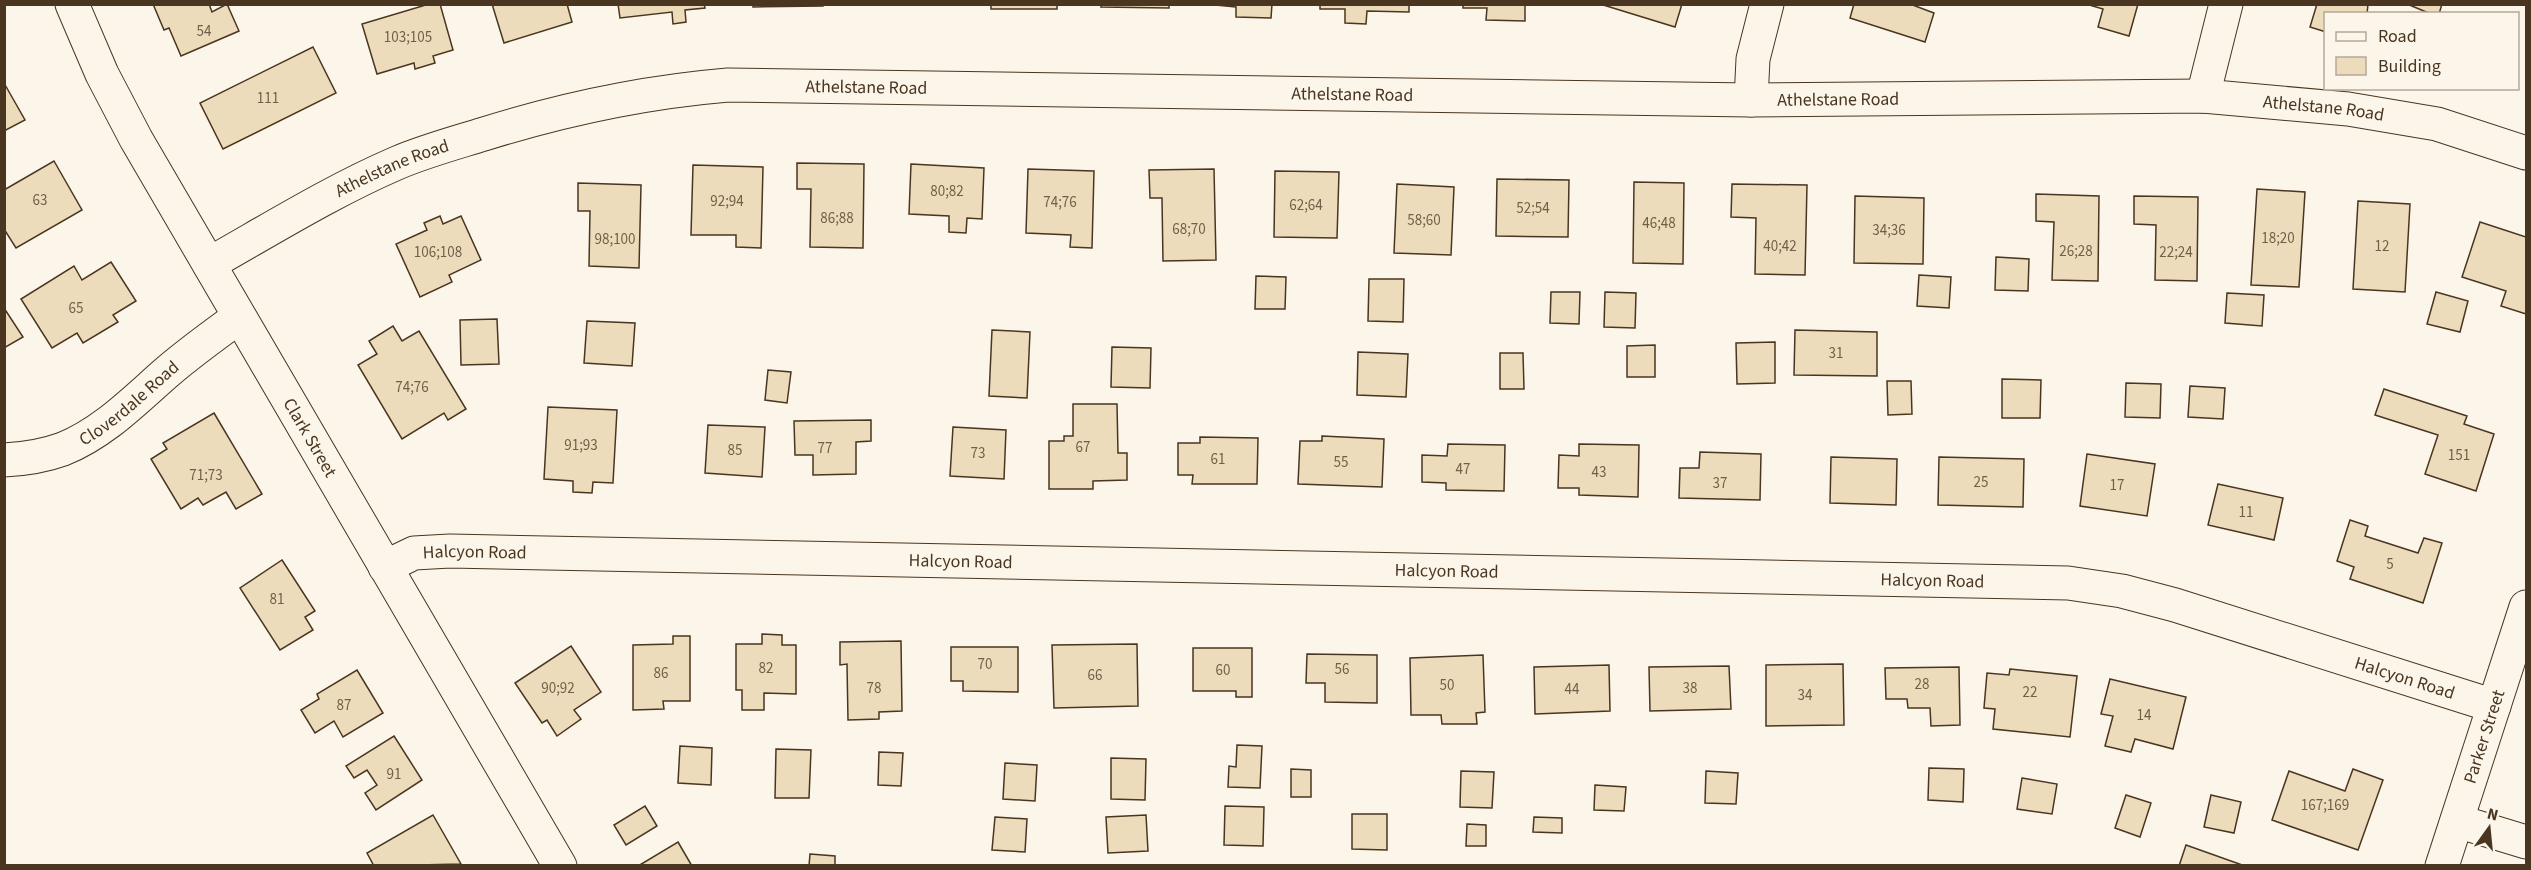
<svg xmlns="http://www.w3.org/2000/svg" width="2531" height="870" font-family="'Source Sans 3',sans-serif">
<style>
.building{fill:#ecdcbc;stroke:#4a3520;stroke-width:1.5}
.lines{fill:none;stroke-linecap:round;stroke-linejoin:round}
.street-casing{stroke:#4a3520;stroke-width:35}
.secondary-casing{stroke:#4a3520;stroke-width:35}
.street{stroke:#fbf6e9;stroke-width:33}
.secondary{stroke:#fbf6e9;stroke-width:33}
.labels{text-anchor:middle;stroke-width:4.5;stroke-linejoin:round;paint-order:stroke}
.number-label{font-size:15px;fill:#725f47}
.street-label{font-size:18px;fill:#4a3520;stroke:#fbf6e9}
</style>
<rect width="100%" height="100%" fill="#fbf6e9"/>
<g class="building">
<path d="M153,4h56l3,8 15,-8 12,27 -58,25 -12,-28 -5,2z"/>
<path d="M429,4h11l13,46 -20,6 2,7 -20,6 -1,-6 -37,11 -15,-50z"/>
<path d="M492,4h75l5,18 -68,21z"/>
<path d="M618,4h86l1,4 -20,2 1,12 -13,2 -1,-12 -52,6z"/>
<path d="M753,4h70v2l-70,1z"/>
<rect x="991" y="4" width="66" height="5"/>
<path d="M1102,4h67v4l-68,-1z"/>
<path d="M1205,4h67l-1,14 -35,-1v-10z"/>
<path d="M1320,4h89v8l-42,-1 -1,13 -21,-1v-14h-25z"/>
<path d="M1463,4h62v17l-39,-1 1,-12h-24z"/>
<path d="M1600,4h82l-7,23z"/>
<path d="M1854,4h56l24,9 -9,29 -75,-24z"/>
<path d="M2086,4h52l-9,32 -31,-9 5,-18z"/>
<path d="M2317,4h51l-1,10h-41v18l-16,-5z"/>
<path d="M2407,4h35l-3,10h-8z"/>
<path d="M313,47l23,46 -113,56 -23,-46z"/>
<path d="M4,83l21,37 -21,11z"/>
<path d="M54,161l28,49 -66,38 -12,-19v-39z"/>
<path d="M797,163l67,1 -1,84 -53,-1 1,-58h-14z"/>
<path d="M911,164l73,4 -2,51 -15,-1 -1,15 -17,-1v-16l-40,-2z"/>
<path d="M693,165l70,2 -2,81 -25,-1v-12h-45z"/>
<path d="M1028,169l66,2 -2,77 -22,-1 1,-12 -45,-2z"/>
<path d="M1214,169l2,91 -53,1 -1,-63h-12l-1,-28z"/>
<path d="M1275,171l64,1 -2,66 -63,-1z"/>
<path d="M1497,179l72,1 -1,57 -72,-1z"/>
<path d="M1634,182l50,1 -1,81 -50,-1z"/>
<path d="M578,183l63,2 -2,83 -50,-2 1,-55h-12z"/>
<path d="M1397,184l57,3 -3,68 -57,-2z"/>
<path d="M1732,184l75,1 -2,90 -50,-1 1,-56 -25,-1z"/>
<path d="M2257,189l48,3 -6,95 -48,-2z"/>
<path d="M2036,194l63,2 -1,85 -46,-1 2,-58 -18,-1z"/>
<path d="M1855,196l69,2 -1,66 -69,-1z"/>
<path d="M2134,196l64,1 -1,84 -42,-1 1,-55 -22,-1z"/>
<path d="M2358,201l52,3 -5,88 -52,-3z"/>
<path d="M440,216l3,8 18,-8 20,44 -32,15 3,7 -32,15 -24,-53 31,-14 -3,-7z"/>
<path d="M2480,222l46,15v77l-25,-8 5,-15 -44,-14z"/>
<path d="M1996,257l33,2 -1,32 -33,-1z"/>
<path d="M111,262l25,39 -23,14 5,7 -35,21 -6,-10 -25,15 -31,-49 53,-33 8,14z"/>
<path d="M1919,275l32,2 -2,31 -32,-2z"/>
<path d="M1256,276l30,1 -1,32h-30z"/>
<path d="M1369,279h35l-1,43 -35,-1z"/>
<path d="M1551,292h29l-1,32 -29,-1z"/>
<path d="M1605,292l31,1 -1,35 -31,-1z"/>
<path d="M2436,292l32,9 -8,31 -33,-8z"/>
<path d="M2227,293l37,2 -2,31 -37,-3z"/>
<path d="M4,308l19,29 -19,11z"/>
<path d="M497,319l2,45 -38,1 -1,-45z"/>
<path d="M587,321l48,2 -3,43 -48,-3z"/>
<path d="M393,326l9,15 17,-10 47,78 -18,11 -4,-7 -42,26 -44,-74 19,-11 -8,-13z"/>
<path d="M992,330l38,2 -3,66 -38,-2z"/>
<path d="M1795,330l82,2v44l-83,-1z"/>
<path d="M1775,342v41l-38,1 -1,-41z"/>
<path d="M1655,345v32h-28v-31z"/>
<path d="M1112,347l39,1 -1,40 -39,-1z"/>
<path d="M1358,352l50,2 -2,43 -49,-2z"/>
<path d="M1500,353h23l1,36h-24z"/>
<path d="M768,370l23,2 -4,31 -22,-3z"/>
<path d="M2002,379l39,1 -1,38h-38z"/>
<path d="M1887,381h24l1,33 -24,1z"/>
<path d="M2126,383l35,1 -1,34 -35,-1z"/>
<path d="M2190,386l35,2 -2,31 -35,-2z"/>
<path d="M2384,389l83,27 -3,8 30,10 -18,57 -51,-17 13,-39 -63,-20z"/>
<path d="M1073,404h44l1,49h9v27l-34,1v8h-44v-48h15v-5h9z"/>
<path d="M548,407l69,3 -4,73 -20,-1 -1,11 -19,-1v-11l-29,-2z"/>
<path d="M214,413l48,81 -26,15 -10,-17 -23,13 -5,-7 -17,11 -30,-50 16,-10 -4,-6z"/>
<path d="M871,420v21l-15,1v32l-43,1v-20h-18l-1,-34z"/>
<path d="M708,425l57,2 -3,50 -57,-4z"/>
<path d="M953,427l53,3 -2,49 -54,-3z"/>
<path d="M1322,436l62,3 -2,48 -84,-3 2,-43h22z"/>
<path d="M1200,437l58,1 -1,46h-65l1,-9h-15v-32h22z"/>
<path d="M1448,444l57,1 -1,46 -58,-1v-7l-24,-1v-27l25,1z"/>
<path d="M1579,444l60,1 -1,52 -59,-2v-7h-21l1,-33 20,1z"/>
<path d="M1700,452l61,2 -1,46 -81,-2 1,-30h19z"/>
<path d="M2087,454l68,10 -8,52 -67,-10z"/>
<path d="M1831,457l66,2 -1,46 -66,-2z"/>
<path d="M1939,457l85,2 -1,48 -85,-2z"/>
<path d="M2218,484l65,14 -9,42 -66,-15z"/>
<path d="M2350,520l18,6 -3,10 53,17 6,-15 18,5 -19,60 -73,-24 4,-12 -17,-6z"/>
<path d="M282,560l33,51 -10,6 8,13 -33,20 -40,-62z"/>
<path d="M762,634l20,1v10h14v49l-32,-1v17h-22v-20h-6v-46h26z"/>
<path d="M673,636h17v65h-27l1,8 -31,1v-65l40,-1z"/>
<path d="M901,641l1,70 -23,1v7l-31,1 -1,-56 -7,1v-23z"/>
<path d="M1137,644l1,62 -84,2 -2,-63z"/>
<path d="M571,646l30,46 -27,18 7,9 -24,17 -10,-16 -5,3 -27,-40z"/>
<path d="M951,647h67v45l-55,-1v-10h-12z"/>
<path d="M1193,648h59v49h-16v-6h-43z"/>
<path d="M1307,654l70,1v48l-52,-1v-19h-19z"/>
<path d="M1483,655l2,57 -9,1 1,11h-35l-1,-9h-30l-1,-57z"/>
<path d="M1843,664l1,61 -78,1v-61z"/>
<path d="M1609,665l1,46 -75,3 -1,-47z"/>
<path d="M1729,666l2,43 -81,2 -1,-44z"/>
<path d="M1959,667l1,58 -29,1 -1,-18h-22l-1,-9h-21l-1,-31z"/>
<path d="M2010,669l67,7 -7,61 -77,-8 2,-20 -11,-1 3,-35 22,2z"/>
<path d="M357,670l26,43 -40,24 -9,-16 -19,12 -14,-23 18,-11 -2,-5z"/>
<path d="M2110,679l76,18 -13,52 -38,-10 -4,13 -26,-6 8,-30 -12,-2z"/>
<path d="M394,736l28,44 -46,30 -11,-17 12,-8 -10,-15 -13,8 -8,-12z"/>
<path d="M1237,745l25,1 -2,42 -32,-1 1,-21 7,1z"/>
<path d="M680,746l32,2 -1,37 -33,-2z"/>
<path d="M776,749l35,1 -2,48h-34z"/>
<path d="M879,752l24,1 -2,33 -23,-1z"/>
<path d="M1111,758l35,1 -1,41 -34,-1z"/>
<path d="M1005,763l32,2 -2,36 -32,-2z"/>
<path d="M1929,768l35,1 -1,33 -35,-2z"/>
<path d="M1291,769l20,1v27h-20z"/>
<path d="M2353,769l30,11 -25,70 -86,-30 17,-49 56,20z"/>
<path d="M1461,771l33,1 -2,36 -32,-1z"/>
<path d="M1706,771l32,2 -2,31 -31,-1z"/>
<path d="M2022,778l35,6 -5,30 -35,-5z"/>
<path d="M1595,785l31,2 -2,24 -30,-1z"/>
<path d="M2126,795l25,8 -11,34 -25,-9z"/>
<path d="M2211,795l30,7 -7,31 -30,-6z"/>
<path d="M645,806l12,20 -31,19 -12,-20z"/>
<path d="M1225,806l39,1 -1,39 -39,-1z"/>
<path d="M1352,814h35v36l-35,-1z"/>
<path d="M433,815l28,49 -87,2 -7,-13z"/>
<path d="M1146,815l2,36 -40,2 -2,-36z"/>
<path d="M995,817l32,2 -2,33 -33,-2z"/>
<path d="M1534,817l28,1v15l-29,-1z"/>
<path d="M1467,824l19,1v21h-20z"/>
<path d="M678,842l14,24h-54z"/>
<path d="M2186,845l59,21h-66z"/>
<path d="M810,854l25,2v10h-26z"/>
</g>
<g class="lines">
<g class="street-casing">
<g id="street">
<path d="M2203,96l23,-92"/>
<path d="M1751,100l2,-41 14,-55"/>
<path id="s1" d="M209,264c62,-35 123,-73 188,-101 28,-12 58,-20 87,-29 80,-25 161,-42 244,-49l1023,15 452,-4 145,13 89,15 89,29"/>
<path id="s2" d="M4,460c20,-1 40,-4 59,-11 40,-16 71,-48 103,-76 23,-20 48,-38 73,-56"/>
<path id="s3" d="M385,567l29,-14 36,-2 1618,32 54,8 53,14 319,101"/>
<path d="M2457,821l69,21"/>
</g>
</g>
<g class="secondary-casing">
<g id="secondary">
<path id="s4" d="M72,4l30,70 34,65 424,727"/>
<path id="s5" d="M2442,866l84,-259"/>
</g>
</g>
<use href="#street" class="street"/>
<use href="#secondary" class="secondary"/>
</g>
<g class="labels">
<g class="number-label">
<text x="204" y="36">54</text>
<text x="408" y="42">103;105</text>
<text x="268" y="103">111</text>
<text x="947" y="196">80;82</text>
<text x="40" y="205">63</text>
<text x="727" y="206">92;94</text>
<text x="1060" y="207">74;76</text>
<text x="1306" y="210">62;64</text>
<text x="1533" y="213">52;54</text>
<text x="837" y="223">86;88</text>
<text x="1424" y="225">58;60</text>
<text x="1659" y="228">46;48</text>
<text x="1189" y="234">68;70</text>
<text x="1889" y="235">34;36</text>
<text x="2278" y="243">18;20</text>
<text x="615" y="244">98;100</text>
<text x="1780" y="251">40;42</text>
<text x="2382" y="251">12</text>
<text x="2076" y="256">26;28</text>
<text x="438" y="257">106;108</text>
<text x="2176" y="257">22;24</text>
<text x="76" y="313">65</text>
<text x="1836" y="358">31</text>
<text x="412" y="392">74;76</text>
<text x="581" y="450">91;93</text>
<text x="1083" y="452">67</text>
<text x="825" y="453">77</text>
<text x="735" y="455">85</text>
<text x="978" y="458">73</text>
<text x="2459" y="460">151</text>
<text x="1218" y="464">61</text>
<text x="1341" y="467">55</text>
<text x="1463" y="474">47</text>
<text x="1599" y="477">43</text>
<text x="206" y="480">71;73</text>
<text x="1981" y="487">25</text>
<text x="1720" y="488">37</text>
<text x="2117" y="490">17</text>
<text x="2246" y="517">11</text>
<text x="2390" y="569">5</text>
<text x="277" y="604">81</text>
<text x="985" y="669">70</text>
<text x="766" y="673">82</text>
<text x="1342" y="674">56</text>
<text x="1223" y="675">60</text>
<text x="661" y="678">86</text>
<text x="1095" y="680">66</text>
<text x="1922" y="689">28</text>
<text x="1447" y="690">50</text>
<text x="558" y="693">90;92</text>
<text x="874" y="693">78</text>
<text x="1690" y="693">38</text>
<text x="1572" y="694">44</text>
<text x="2030" y="697">22</text>
<text x="1805" y="700">34</text>
<text x="344" y="710">87</text>
<text x="2144" y="720">14</text>
<text x="394" y="779">91</text>
<text x="2325" y="810">167;169</text>
</g>
<g class="street-label">
<text dy="6" stroke="none"><textPath href="#s1" startOffset="693">Athelstane Road</textPath></text>
<text dy="6" stroke="none"><textPath href="#s1" startOffset="1179">Athelstane Road</textPath></text>
<text dy="6" stroke="none"><textPath href="#s1" startOffset="1665">Athelstane Road</textPath></text>
<text dy="6" stroke="none"><textPath href="#s1" startOffset="2151">Athelstane Road</textPath></text>
<text dy="6" stroke="none"><textPath href="#s1" startOffset="207">Athelstane Road</textPath></text>
<text dy="6" stroke="none"><textPath href="#s2" startOffset="141">Cloverdale Road</textPath></text>
<text dy="6" stroke="none"><textPath href="#s4" startOffset="495">Clark Street</textPath></text>
<text dy="6" stroke="none"><textPath href="#s3" startOffset="93">Halcyon Road</textPath></text>
<text dy="6" stroke="none"><textPath href="#s3" startOffset="579">Halcyon Road</textPath></text>
<text dy="6" stroke="none"><textPath href="#s3" startOffset="1065">Halcyon Road</textPath></text>
<text dy="6" stroke="none"><textPath href="#s3" startOffset="1551">Halcyon Road</textPath></text>
<text dy="6" stroke="none"><textPath href="#s3" startOffset="2037">Halcyon Road</textPath></text>
<text dy="6" stroke="none"><textPath href="#s5" startOffset="136">Parker Street</textPath></text>
</g>
</g>
<rect width="2531" height="870" fill="none" stroke="#4a3520" stroke-width="12"/>
<rect x="2324" y="12" width="195" height="78" fill="#fbf6e9" stroke="#b4a999" stroke-width="1.5"/>
<rect x="2336" y="32" width="30" height="9" fill="#fbf6e9" stroke="#b4a999" stroke-width="1.5"/>
<text x="2378" y="42" font-size="18" fill="#4a3520">Road</text>
<rect x="2336" y="57" width="30" height="18" fill="#ecdcbc" stroke="#b4a999" stroke-width="1.5"/>
<text x="2378" y="72" font-size="18" fill="#4a3520">Building</text>
<g transform="translate(2489 828) rotate(15)" stroke="#fbf6e9" stroke-width="4.5" paint-order="stroke">
<path d="M0-4.5L10 22L0 15L-10 22Z" fill="#4a3520"/>
<text y="-9" font-size="16" font-weight="bold" text-anchor="middle" fill="#4a3520">N</text>
</g>
</svg>
